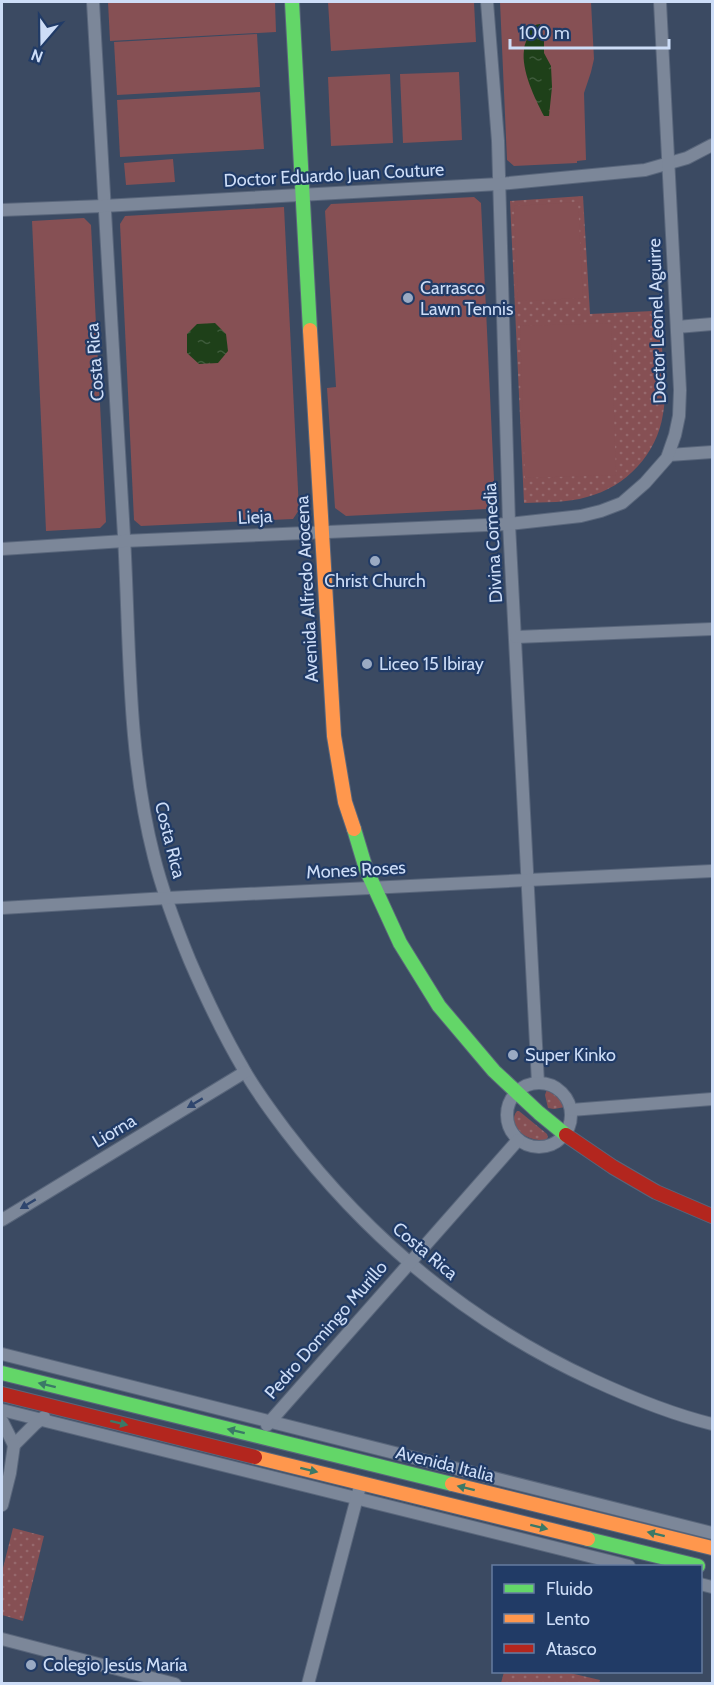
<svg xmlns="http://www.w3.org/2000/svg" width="714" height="1685" font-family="Cabin,sans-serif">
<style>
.grass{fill:url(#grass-dots)}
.green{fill:#865054}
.water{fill:url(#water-ripples)}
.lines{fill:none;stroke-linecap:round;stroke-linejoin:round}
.street-casing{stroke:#59667b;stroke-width:14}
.fast-casing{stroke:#59667b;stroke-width:16}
.slow-casing{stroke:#59667b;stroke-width:16}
.jam-casing{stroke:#59667b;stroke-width:16}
.street{stroke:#7c8799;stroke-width:12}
.fast{stroke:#63d668;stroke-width:14}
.slow{stroke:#ff974d;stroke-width:14}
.jam{stroke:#b3261e;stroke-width:14}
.oneway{fill:#2f466e}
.oneway2{fill:#3b7967}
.poi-dot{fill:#9aaac3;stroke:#213b66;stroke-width:2}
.labels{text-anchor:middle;stroke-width:4.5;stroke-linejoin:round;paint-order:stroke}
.street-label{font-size:18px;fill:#cdddf7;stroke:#213b66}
.poi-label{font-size:18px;fill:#cdddf7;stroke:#213b66;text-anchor:start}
</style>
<defs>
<pattern id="grass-dots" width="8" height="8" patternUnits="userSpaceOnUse" patternTransform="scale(1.5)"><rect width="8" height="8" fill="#865054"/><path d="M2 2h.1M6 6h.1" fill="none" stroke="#96696d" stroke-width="1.8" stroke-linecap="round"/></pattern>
<pattern id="water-ripples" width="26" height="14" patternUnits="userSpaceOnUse" patternTransform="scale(1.5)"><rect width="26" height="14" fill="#1e4019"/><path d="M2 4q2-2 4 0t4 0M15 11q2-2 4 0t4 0" fill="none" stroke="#3e5b3b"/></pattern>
</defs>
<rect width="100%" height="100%" fill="#3b4a62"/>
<g class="grass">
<path d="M583,196l7,118 63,-3 4,-3 3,-4c1,22 2,43 3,64 1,16 3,31 0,46 -6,40 -37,73 -76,83 -20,6 -42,5 -63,6l-14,-302z"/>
<path d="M547,1089c9,1 18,9 18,18l-11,2 -6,-1 -3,-13z"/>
<path d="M517,1111h2l28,23 1,3 -2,3c-15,3 -42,-12 -29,-29z"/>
<path d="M13,1528l31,8 -21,85 -21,-6v-43z"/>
<path d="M504,1672h66v1l30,7 -1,4 -98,-1z"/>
</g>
<g class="green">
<path d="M108,2h167l1,30 -166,9z"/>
<path d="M328,2h146l2,40 -145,9z"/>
<path d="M500,2h91l3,57 -3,13 -7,21 2,67 -9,1v2l-63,3 -7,-6z"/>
<path d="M257,34l3,53 -143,8 -3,-53z"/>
<path d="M459,72l3,68 -59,3 -3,-69z"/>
<path d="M390,74l3,69 -62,3 -3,-69z"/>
<path d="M260,92l4,57 -144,8 -3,-57z"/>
<path d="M173,159l2,23 -49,3 -2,-22z"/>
<path d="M474,197l7,6 14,298 -7,8 -142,7 -11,-8 -8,-120 9,-1 -11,-176 6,-7z"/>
<path d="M578,202l5,96 -65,3 -4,-95z"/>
<path d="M284,207l15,303 -6,9 -152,7 -7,-6 -14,-296 5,-8z"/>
<path d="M84,218l7,7 15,297 -6,6 -54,3 -14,-310z"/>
<path d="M611,323l5,152 -91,3 -5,-152z"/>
</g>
<g class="water">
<path d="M540,24l4,15v14l7,13 1,21 -3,29h-5c-9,-17 -23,-46 -20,-66 0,-5 3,-10 4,-14 2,-7 3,-11 12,-12z"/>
<path d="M215,323l11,11 2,17 -10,12 -19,1 -12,-11v-19l10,-10z"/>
</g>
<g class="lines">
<g class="street-casing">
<g id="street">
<path d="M93,2c9,178 21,356 31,534 6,107 3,216 30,321 9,36 22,70 36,104 16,37 33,73 53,107 12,22 28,43 43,63 83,109 183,192 307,249 39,18 78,34 119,44"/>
<path d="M487,2l11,139 11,383 29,559"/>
<path d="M2,210l101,-4 396,-22 146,-14 42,-12 25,-13"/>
<path d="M677,327l35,-3"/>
<path d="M669,455l43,-3"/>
<path d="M2,549l122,-8 385,-17 72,-8 20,-5 21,-8 23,-20 22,-25 8,-23 4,-19 1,-26 -20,-388"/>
<path d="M516,637l196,-8"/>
<path d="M2,908l165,-10 545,-27"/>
<circle cx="539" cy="1115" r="32"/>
<path d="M571,1110l141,-11"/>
<path d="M2,1220l243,-148"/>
<path d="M2,1354l710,179"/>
<path d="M2,1410l627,156"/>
<path d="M2,1421l12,24 21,-21 9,-7"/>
<path d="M267,1425l251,-285"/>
<path d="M2,1505l8,-32 4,-28"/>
<path d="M700,1584l12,3"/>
<path d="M2,1639l173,45"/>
<path d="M308,1684l51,-194"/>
</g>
</g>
<g class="fast-casing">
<g id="fast">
<path d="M292,2l18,328"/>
<path d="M354,829l12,40 34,74 39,63 55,65 45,42 27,22"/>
<path d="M2,1373l450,111"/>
<path d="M588,1539l110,27"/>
</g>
</g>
<g class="slow-casing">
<g id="slow">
<path d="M310,330l24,406 11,66 9,27"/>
<path d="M255,1457l333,82"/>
<path d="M452,1484l260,64"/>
</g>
</g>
<g class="jam-casing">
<g id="jam">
<path d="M566,1135l47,32 43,25 56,24"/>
<path d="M2,1394l253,63"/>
</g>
</g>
<use href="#street" class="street"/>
<use href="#fast" class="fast"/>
<use href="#slow" class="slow"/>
<use href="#jam" class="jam"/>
</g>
<defs><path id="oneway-solid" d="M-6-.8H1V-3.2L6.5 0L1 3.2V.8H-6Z" transform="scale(1.5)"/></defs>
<g class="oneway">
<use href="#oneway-solid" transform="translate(195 1103) rotate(149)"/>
<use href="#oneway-solid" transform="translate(28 1204) rotate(149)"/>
</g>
<g class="oneway2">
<use href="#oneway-solid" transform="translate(47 1385) rotate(-166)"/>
<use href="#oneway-solid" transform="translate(119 1423) rotate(14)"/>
<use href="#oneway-solid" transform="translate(236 1431) rotate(-166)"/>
<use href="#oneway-solid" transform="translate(309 1470) rotate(14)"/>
<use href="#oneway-solid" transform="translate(466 1488) rotate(-166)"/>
<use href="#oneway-solid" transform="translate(539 1527) rotate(14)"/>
<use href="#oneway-solid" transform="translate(656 1534) rotate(-166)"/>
</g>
<g class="poi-dot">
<circle cx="408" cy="298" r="6"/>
<circle cx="375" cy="561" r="6"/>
<circle cx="367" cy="664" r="6"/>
<circle cx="513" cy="1055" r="6"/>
<circle cx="31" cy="1665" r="6"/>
</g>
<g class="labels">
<g class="street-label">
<text transform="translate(334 175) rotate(-3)" y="6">Doctor Eduardo Juan Couture</text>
<text transform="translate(657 321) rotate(-92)" y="6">Doctor Leonel Aguirre</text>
<text transform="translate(95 362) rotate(-94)" y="6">Costa Rica</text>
<text transform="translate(255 517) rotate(-3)" y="6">Lieja</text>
<text transform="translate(493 543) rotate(-93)" y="6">Divina Comedia</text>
<text transform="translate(307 589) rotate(-93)" y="6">Avenida Alfredo Arocena</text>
<text transform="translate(170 840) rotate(76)" y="6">Costa Rica</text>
<text transform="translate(356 870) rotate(-3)" y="6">Mones Roses</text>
<text transform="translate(114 1131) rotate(-31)" y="6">Liorna</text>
<text transform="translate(425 1251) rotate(40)" y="6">Costa Rica</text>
<text transform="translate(326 1330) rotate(-49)" y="6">Pedro Domingo Murillo</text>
<text transform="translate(445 1464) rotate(14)" y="6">Avenida Italia</text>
</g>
<g class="poi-label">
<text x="420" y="294">Carrasco<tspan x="420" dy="21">Lawn Tennis</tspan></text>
<text x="375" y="587" text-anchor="middle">Christ Church</text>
<text x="379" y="670">Liceo 15 Ibiray</text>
<text x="525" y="1061">Super Kinko</text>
<text x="43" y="1671">Colegio Jesús María</text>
</g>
</g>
<rect width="714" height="1685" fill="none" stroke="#cdddf7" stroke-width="6"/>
<rect x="492" y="1565" width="210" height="108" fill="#213b66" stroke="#667ca0" stroke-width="1.5"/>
<rect x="504" y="1584" width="30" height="9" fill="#63d668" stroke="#667ca0" stroke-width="1.5"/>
<text x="546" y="1595" font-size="18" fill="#cdddf7">Fluido</text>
<rect x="504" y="1614" width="30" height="9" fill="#ff974d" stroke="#667ca0" stroke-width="1.5"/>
<text x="546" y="1625" font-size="18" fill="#cdddf7">Lento</text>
<rect x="504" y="1644" width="30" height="9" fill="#b3261e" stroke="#667ca0" stroke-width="1.5"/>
<text x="546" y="1655" font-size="18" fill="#cdddf7">Atasco</text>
<g transform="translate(42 42) rotate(200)" stroke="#213b66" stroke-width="4.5" paint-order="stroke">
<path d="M0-4.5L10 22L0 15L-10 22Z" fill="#cdddf7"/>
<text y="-9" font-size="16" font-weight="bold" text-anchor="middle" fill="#cdddf7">N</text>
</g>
<path d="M510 39v9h159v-9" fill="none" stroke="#cdddf7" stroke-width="3"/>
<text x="519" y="39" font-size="18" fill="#cdddf7" stroke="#213b66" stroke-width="4.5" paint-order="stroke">100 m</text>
</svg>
